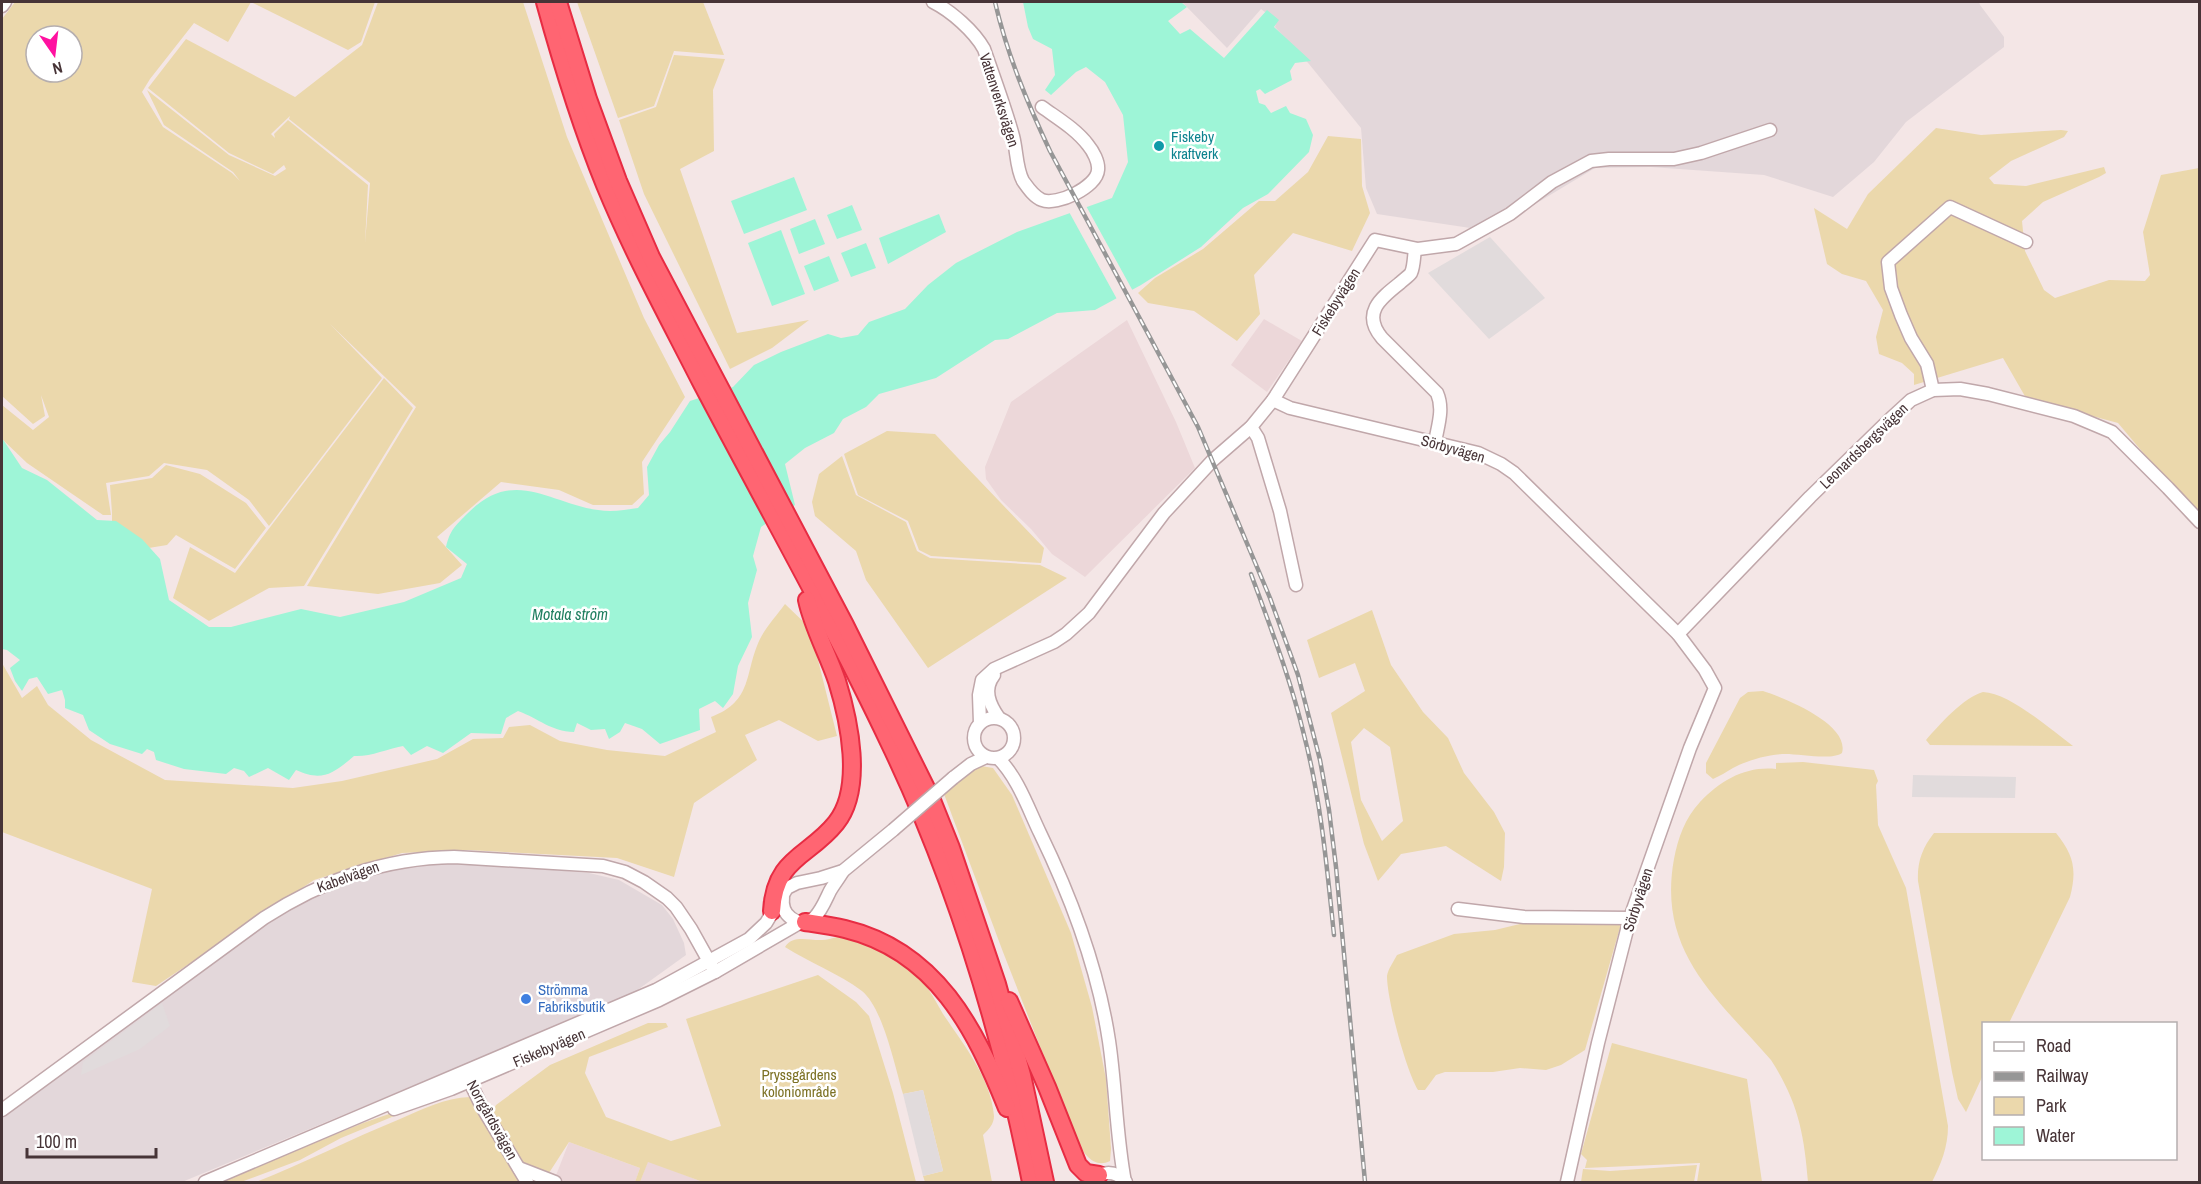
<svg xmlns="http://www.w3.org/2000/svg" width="2201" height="1184" font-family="'Archivo Narrow',sans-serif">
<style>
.residential{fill:#ecd7d9}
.industrial{fill:#e3d7da}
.green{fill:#ebd8ac;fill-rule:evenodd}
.parking{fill:#e1dbdc}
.water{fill:#9ef5d7}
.pier{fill:#f4e6e6}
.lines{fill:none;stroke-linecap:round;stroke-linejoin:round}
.minor-casing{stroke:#c0a7aa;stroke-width:15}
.highway-casing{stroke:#e72c43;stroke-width:20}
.minor{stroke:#fff;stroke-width:12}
.highway{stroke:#ff6572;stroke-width:16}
.rail-casing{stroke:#969696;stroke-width:4.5}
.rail{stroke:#fff;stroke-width:2;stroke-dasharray:7;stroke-linecap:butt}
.minor-bridge-casing{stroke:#c0a7aa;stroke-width:15;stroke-linecap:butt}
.minor-bridge{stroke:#fff;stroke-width:12}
.culture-dot{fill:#0f9aa8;stroke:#fff;stroke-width:2}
.shop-dot{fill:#3f7fe0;stroke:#fff;stroke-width:2}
.labels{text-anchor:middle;stroke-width:5;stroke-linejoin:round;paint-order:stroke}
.street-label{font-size:15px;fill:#473437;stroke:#fff}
.culture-label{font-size:15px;fill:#0d838f;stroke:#fff;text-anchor:start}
.shop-label{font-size:15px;fill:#366cbe;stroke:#fff;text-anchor:start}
.park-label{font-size:15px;fill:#7c7124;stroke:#fff}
.water-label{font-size:16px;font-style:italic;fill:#1f7e5f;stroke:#fff}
</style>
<rect width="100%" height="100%" fill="#f4e6e6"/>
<g class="residential">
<path d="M1264,319l38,22 -35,51 -36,-27z"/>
<path d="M1127,320l49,102 19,46 -110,109 -33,-23 -21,-25 -30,-29 -15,-21 -1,-12 26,-65z"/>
<path d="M569,1142l71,26 -5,14h-68l-12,-4z"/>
<path d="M648,1161l55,21h-63z"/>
</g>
<g class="industrial">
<path d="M1182,2h797l1,3 24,32v10l-98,75 -32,40 -41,35 -69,-22 -113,-8 -56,1 -111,67 -7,-6 -100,-15 -11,-26 -5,-60 -52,-64 -34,-37 2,-6 -16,-12 -34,39z"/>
<path d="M456,862l133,11 30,7 43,25 11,14 11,24 2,12 -57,41 -447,186h-180v-65l270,-198 29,-18 35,-16 61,-18z"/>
</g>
<g class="green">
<path d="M15,2h360l-14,40 -13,8 -97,-48 -23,40 -34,-19 -44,56 -8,13 21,35 69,46 8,8 -7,-9 -69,-47 -17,-35 82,65 46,21 11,-7 -2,-4 -11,9 -44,-21 -81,-65 38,-49 109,58 67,-52 16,-43h145l44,135 77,181 41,79 -43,65 2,32 -12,11h-39l-34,-15 -58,-8 -64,55 25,28 -22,18 -62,11 -71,-8 109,-179 -86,-83 52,54 -113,148 -20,-26 -42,-30 -43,-7 -15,13 -43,7 5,32h-8l-76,-52 -25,-24v-34l31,25 16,-13 -8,-22 4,21 -12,8 -31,-28v-377zM36,36h36v36h-36zM290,116l-1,3 81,64 -5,60 3,-58 -80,-65 -14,14 1,4 -4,-4z"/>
<path d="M577,2h126l21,53 -50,-4 -20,55 -36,12z"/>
<path d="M674,55l51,4 -12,31 1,61 -34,18 57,164 72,-13 -37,28 -42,21 -86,-175 -25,-74 37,-13z"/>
<path d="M1936,128l45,7 80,-5 7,1 -4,6 -53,24 -22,17 5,6 32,2 78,-19 2,6 -7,4 -56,25 -21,19 3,30 19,39 11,8 54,-18 36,1 5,-6 -7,-43 18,-57 38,-7v351l-81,-96 -92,-25 -23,-40 -89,27v-11l-12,-11 -23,-9 -3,-17 7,-27 -17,-29 -24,-7 -15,-10 -13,-56 33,21 21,-35z"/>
<path d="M1328,136l33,3 1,47 8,27 -18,38 -59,-18 -39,42 6,39 -23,27 -43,-30 -46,-8 -10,-10 17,-15 48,-29 56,-48h16l33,-29z"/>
<path d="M384,378l29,30 -109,178 -35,2 -60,33 -36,-23 17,-51 45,26z"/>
<path d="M887,431l48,3 109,114 -3,15 -110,-7 -12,-6 -11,-29 -50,-26 -14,-41z"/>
<path d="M842,456l14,39 50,27 11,29 13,7 110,7 27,13 -139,90 -62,-88 -10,-29 -41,-35 -3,-14 7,-28z"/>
<path d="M166,465l34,9 46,29 20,25 -31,41 -59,-34 -9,10 -55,9v-41l-2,-28 42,-7z"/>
<path d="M785,604l25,24 27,108 -19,5 -39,-21 -34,15 12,25 -63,43 -20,74 -57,-19 -149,-8 -66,3 -88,27 -158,106 -24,-4 20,-93 -150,-57v-169l20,35 15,-12 11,19 43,35 74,40 128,8 49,-7 95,-22 36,-20 30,-1 6,-11 21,-2 30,16 47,9 58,6 51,-24 -5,-15c43,-16 33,-45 49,-78 6,-12 17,-24 25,-35z"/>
<path d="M1372,610l19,55 32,47 25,26 16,35 30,39 11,21 -1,34 -3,14 -55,-35 -45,8 -23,27 -14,-37 -33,-131 34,-22 -10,-28 -36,15 -12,-38zM1364,728l26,19 13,74 -21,20 -21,-41 -10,-58z"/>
<path d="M1763,691c22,7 87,33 79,62 -11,8 -45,0 -60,1 -16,1 -34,6 -49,14 -7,4 -13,8 -20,11l-7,-6v-10l34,-65 8,-6z"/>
<path d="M1983,692c27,1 68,38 90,54l-143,-1 -4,-5c13,-15 38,-43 57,-48z"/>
<path d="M1803,762l71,8 4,11 -2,4 2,40 28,63 42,238c0,21 -7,38 -16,56h-124c-4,-49 -10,-80 -37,-122 -54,-62 -114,-108 -97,-201 4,-21 11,-41 26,-57 21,-22 46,-36 76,-33v-6z"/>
<path d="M981,766l12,2 19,27 59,138 21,74 14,72 5,70 -1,12c-16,8 -26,-7 -33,-20l-74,-189 -59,-158 26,-22z"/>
<path d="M1934,833h122c18,22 21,37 14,64l-61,126 -25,1 -1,51 -17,37 -8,-13 -6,-27 -34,-191c-1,-18 4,-33 16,-48z"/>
<path d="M1554,921l67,3 -36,126 -24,15 -15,5 -26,-2 -27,4h-48l-9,3 -11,15h-7c-12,-20 -31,-90 -31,-114 1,-7 7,-15 10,-21l57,-21 41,-4 29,-7 7,1z"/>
<path d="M837,937c25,2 51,14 71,29 16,12 25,31 35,48 20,30 48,64 51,102 0,8 -5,13 -11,19l9,47h-67l-2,-6 20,-5 -20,-81 -20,4c-8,-27 -20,-86 -41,-103 -24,-18 -52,-28 -77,-44 8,-13 25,-6 37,-7 5,0 10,-2 15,-3z"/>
<path d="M818,975l38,27 13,14 24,77 23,89h-213l-55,-20 -8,20h-5l5,-14 -71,-26 -22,34 -23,-13 -30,-47v-7l2,-4 54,-40 98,-42h18l2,4 -79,30 -4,16 21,44 65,24 50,-15 -35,-107z"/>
<path d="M1612,1043l135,36 15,103h-65l3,-19 -115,5 2,-8 -6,-6z"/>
<path d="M450,1093l-109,45 -41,22 -59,22h-22l144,-59z"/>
<path d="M470,1097l50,85h-264c48,-19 95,-43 144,-63 23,-10 44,-21 70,-22z"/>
<path d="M1697,1165l-3,17h-113l2,-13 27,2z"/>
</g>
<g class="parking">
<path d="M1490,237l55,61 -56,41 -61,-66z"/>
<path d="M1913,775l103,2 -1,21 -103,-1z"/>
<path d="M162,1003l8,23 -30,23 -59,26 2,-13z"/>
<path d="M923,1090l20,81 -20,5 -20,-82z"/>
</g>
<g class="water">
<path d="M1023,2h158l6,5 -19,14 12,13 10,-5 34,29 43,-48 12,10 -5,7 37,34 -16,2 -5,8 2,9 -27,14 -5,-5 -4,2 3,12 6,2 6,8 15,-7 4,7 16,6 7,16 -4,17 -41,42 -25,14 -42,39 -60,38 -46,25 -38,3 -49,26 -13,1 -59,38 -57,16 -13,13 -23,12 -9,14 -29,15 -20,16 10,41 -34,22 -8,29 4,14 -9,33 4,34 -14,29 -5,28 -10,14 -8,-7 -16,8 1,21 -40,14 -18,-15 -17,-6 -5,9 -11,7 -4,-10 -14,1 -14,-7 -3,9c-24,-1 -34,-13 -56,-21l-12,7 -5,16 -30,-1 -28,20 -16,-7 -16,9 -8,-9c-16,3 -33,11 -49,10 -21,18 -32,26 -58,14l-7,10 -21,-12 -19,9 -5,-6 -10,-3 -8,6 -42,-5 -28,-9 -2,-8 -7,-3 -5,5 -32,-10 -21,-14 -6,-15 -18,-7v-8l-3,-10 -14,4 -11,-17 -8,2 -7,12 -7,-10 -5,-13 10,-8 -13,-10 -5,-1v-211l20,30 25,12 50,40 19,1 26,18 18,20 9,41 40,27h22l70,-18 39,8 64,-15 57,-24 6,-14 -21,-17c4,-17 9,-21 22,-34 50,-50 87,-3 142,-2 9,0 19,-2 28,-3l11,-13 -2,-28 12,-22 11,-13 20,-31 43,-14 21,-22 27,-13 47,-18 13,4 17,-3 11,-13 36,-13 23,-24 28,-22 61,-31 95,-34 16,-36 -5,-47 -18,-33 -19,-15 -10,5 -25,23 -6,-5 10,-15 -3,-26 -19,-10 -5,-12z"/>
<path d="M794,177l13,33 -63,24 -13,-33z"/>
<path d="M852,205l10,25 -25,9 -10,-24z"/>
<path d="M939,214l7,18 -58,32 -9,-26z"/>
<path d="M815,219l10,25 -26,10 -9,-25z"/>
<path d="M781,230l24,64 -33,12 -24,-63z"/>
<path d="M866,243l10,25 -25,9 -10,-24z"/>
<path d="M829,256l10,25 -25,10 -10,-25z"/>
</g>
<path class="pier" d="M1085,204l49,89 -16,8 -50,-91z"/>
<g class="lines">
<g class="minor-casing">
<g id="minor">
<path d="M933,2c18,9 41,29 51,47 10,29 21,58 29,87 4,15 3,32 10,45 5,7 11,16 19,19 15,6 55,-13 56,-30 1,-8 -5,-19 -10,-25 -12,-16 -31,-27 -46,-38"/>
<path d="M2,6l3,-4"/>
<path d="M1415,249c-1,6 -1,18 -4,24 -2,3 -8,7 -11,10 -19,15 -39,30 -18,55l55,55c7,16 1,32 -2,49"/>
<path d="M1933,390l-6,-26 -16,-26 -10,-23 -10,-27 -3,-26 62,-55 76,35"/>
<path d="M1273,400l17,8 188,45 23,11 13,9 164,161 132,-137 77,-75 24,-22 22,-10 27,-1 28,5 86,22 38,16 56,56 32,34"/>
<path d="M1251,427l7,11 22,73 16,74"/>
<path d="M994,675c-11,14 -5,29 5,43"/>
<circle cx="994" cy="738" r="20"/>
<path d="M980,723l-1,-28 3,-15 12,-11 60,-27 12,-8 23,-21 75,-100 49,-53 38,-33 22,-27 102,-160 43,9 38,-5 54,-30 42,-32 39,-21 18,-2h65l27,-6 69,-23"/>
<path d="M998,758c20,20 30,50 42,75 32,66 58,135 69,208 7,47 7,94 16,141"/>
<path d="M953,778l18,-14 15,-7"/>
<path d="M783,897c-1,8 1,16 8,21 22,16 32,-13 39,-27 4,-7 9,-13 13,-20"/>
<path d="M1458,909l66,8 106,1"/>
<path d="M467,1076l15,31 45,75"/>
<path d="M394,1109l57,-20 208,-89 56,-28 86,-50"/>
<path d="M2,1110l262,-192c59,-38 120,-60 190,-61l149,9 22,6 19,10 23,16 9,9 15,22 24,43"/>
<path d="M519,1168l36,14"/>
<path d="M205,1182l451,-192 93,-51 17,-16 21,-35 10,-5 24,-5 22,-7 50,-41"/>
<path d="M1091,1182c10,-12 25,-12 35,0"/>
<path d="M1567,1182l31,-139 32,-125 60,-170 25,-60 -10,-18 -27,-36"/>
</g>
</g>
<g class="highway-casing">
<g id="highway">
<path d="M545,2c17,62 36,124 60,183 28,68 63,132 96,197 63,120 130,238 188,360 67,139 112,290 142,440"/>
<path d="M558,2l30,97 30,82 33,76 194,368 86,173 20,50 46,136 25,91 23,107"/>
<path d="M772,911c3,-54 37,-54 64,-88 28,-35 13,-103 1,-142 -9,-27 -24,-53 -30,-81"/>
<path d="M805,922c13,2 27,4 40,7 91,22 130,99 162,179"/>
<path d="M1009,1001l38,86 31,78 8,8 13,2"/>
</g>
</g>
<use href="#minor" class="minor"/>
<use href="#highway" class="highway"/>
<g class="rail-casing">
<g id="rail">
<path d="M995,2c12,52 32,100 55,149l148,276 72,171 28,77 22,85 9,50 7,57 29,315"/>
<path d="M1251,574c19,52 40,106 53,161 17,65 23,133 30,200"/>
</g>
</g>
<use href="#rail" class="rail"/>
<g class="minor-bridge-casing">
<path id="minor-bridge" d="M893,830l60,-52"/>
</g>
<use href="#minor-bridge" class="minor-bridge"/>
</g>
<circle class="culture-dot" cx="1159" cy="146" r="6"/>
<circle class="shop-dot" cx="526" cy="999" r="6"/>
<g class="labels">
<g class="street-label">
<text transform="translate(999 100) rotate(72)" y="5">Vattenverksvägen</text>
<text transform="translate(1336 302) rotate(-58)" y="5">Fiskebyvägen</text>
<text transform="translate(1864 446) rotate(-44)" y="5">Leonardsbergsvägen</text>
<text transform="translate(1453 449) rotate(16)" y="5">Sörbyvägen</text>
<text transform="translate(348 877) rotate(-20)" y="5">Kabelvägen</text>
<text transform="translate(1638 900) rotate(-72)" y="5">Sörbyvägen</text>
<text transform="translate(549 1048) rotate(-23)" y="5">Fiskebyvägen</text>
<text transform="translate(492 1120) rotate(61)" y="5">Norrgårdsvägen</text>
</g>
<g class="culture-label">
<text x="1171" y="142">Fiskeby<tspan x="1171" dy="17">kraftverk</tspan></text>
</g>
<g class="shop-label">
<text x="538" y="995">Strömma<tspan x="538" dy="17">Fabriksbutik</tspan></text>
</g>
<g class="park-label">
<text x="799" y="1080">Pryssgårdens<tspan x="799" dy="17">koloniområde</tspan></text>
</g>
<g class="water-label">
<text x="570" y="620">Motala ström</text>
</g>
</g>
<rect width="2201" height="1184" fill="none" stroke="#473437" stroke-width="6"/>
<rect x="1982" y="1022" width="195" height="138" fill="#ffffff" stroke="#b5aeaf" stroke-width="1.5"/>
<rect x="1994" y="1042" width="30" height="9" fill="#ffffff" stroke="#b5aeaf" stroke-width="1.5"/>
<text x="2036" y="1052" font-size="18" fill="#473437">Road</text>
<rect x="1994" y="1072" width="30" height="9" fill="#969696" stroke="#b5aeaf" stroke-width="1.5"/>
<text x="2036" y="1082" font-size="18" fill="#473437">Railway</text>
<rect x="1994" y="1097" width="30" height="18" fill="#ebd8ac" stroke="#b5aeaf" stroke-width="1.5"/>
<text x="2036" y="1112" font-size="18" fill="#473437">Park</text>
<rect x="1994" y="1127" width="30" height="18" fill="#9ef5d7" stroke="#b5aeaf" stroke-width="1.5"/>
<text x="2036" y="1142" font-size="18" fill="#473437">Water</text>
<g transform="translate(54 54) rotate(166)"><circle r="28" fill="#ffffff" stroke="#b5aeaf" stroke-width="1.5"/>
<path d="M0-4.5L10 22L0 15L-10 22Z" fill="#ff11a0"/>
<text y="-9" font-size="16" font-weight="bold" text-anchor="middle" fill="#473437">N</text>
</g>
<path d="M27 1148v9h129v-9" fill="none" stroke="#473437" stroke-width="3"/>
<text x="36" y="1148" font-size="18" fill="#473437" stroke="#ffffff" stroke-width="4.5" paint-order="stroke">100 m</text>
</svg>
